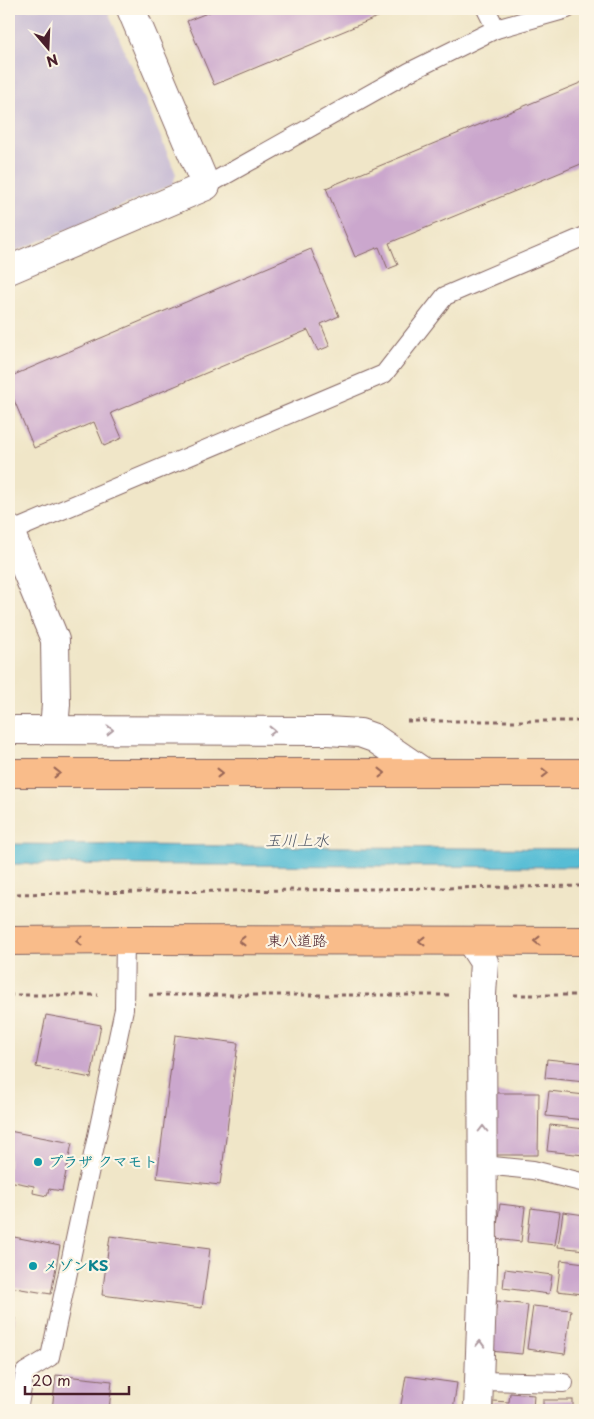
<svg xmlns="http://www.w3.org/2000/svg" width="594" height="1419" font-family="'Playpen Sans','Klee One',sans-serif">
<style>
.industrial{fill:#cbbfd5}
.water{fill:#57bdd5;stroke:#506e80}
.building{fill:#cba7cd}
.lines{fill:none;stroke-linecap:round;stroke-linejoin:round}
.lane-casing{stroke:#846562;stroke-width:20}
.street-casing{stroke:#846562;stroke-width:30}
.primary-casing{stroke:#846562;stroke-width:30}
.path{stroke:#846562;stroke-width:3;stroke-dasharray:4 4;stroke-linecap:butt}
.lane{stroke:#fff;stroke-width:18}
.street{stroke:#fff;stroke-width:28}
.primary{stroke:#f9bc8a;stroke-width:28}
.oneway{stroke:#ae9aa0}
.oneway2{stroke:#996656}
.culture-dot{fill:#0f9aa8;stroke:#fcf5e5;stroke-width:2}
.labels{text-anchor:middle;stroke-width:4.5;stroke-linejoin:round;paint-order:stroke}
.street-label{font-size:15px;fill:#4a1f2b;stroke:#fcf5e5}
.culture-label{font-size:15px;font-weight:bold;fill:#0d838f;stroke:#fcf5e5;text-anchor:start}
.water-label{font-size:16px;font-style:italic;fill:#4f5666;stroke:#fcf5e5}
</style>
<rect width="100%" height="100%" fill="#fcf5e5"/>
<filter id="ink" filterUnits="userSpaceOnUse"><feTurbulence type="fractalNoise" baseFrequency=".02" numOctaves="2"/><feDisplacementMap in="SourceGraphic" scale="10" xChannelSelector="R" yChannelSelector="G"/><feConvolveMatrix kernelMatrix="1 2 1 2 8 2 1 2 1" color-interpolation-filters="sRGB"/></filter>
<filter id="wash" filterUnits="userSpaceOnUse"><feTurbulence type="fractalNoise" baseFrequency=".0096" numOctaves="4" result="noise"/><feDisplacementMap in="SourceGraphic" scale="20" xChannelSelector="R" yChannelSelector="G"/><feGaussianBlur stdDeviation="1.12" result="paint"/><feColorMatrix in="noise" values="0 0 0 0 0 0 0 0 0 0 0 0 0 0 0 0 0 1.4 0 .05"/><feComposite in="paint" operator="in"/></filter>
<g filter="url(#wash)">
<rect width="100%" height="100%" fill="#f0e6c8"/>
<path class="industrial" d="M9,9h98l69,165 -3,10 -164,70z"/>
<path class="water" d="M9,844l576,5v18l-576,-3z"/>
<g id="blocks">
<g class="building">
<path d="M217,9h180l-183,76 -27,-64z"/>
<path d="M585,81v93l-4,-10 -192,79 9,22 -10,4 -9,-22 -24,10 -29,-69z"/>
<path d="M311,249l28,67 -18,8 9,22 -12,5 -10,-21 -197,83 11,25 -18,8 -10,-24 -60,26 -25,-60v-11z"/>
<path d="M46,1015l55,10 -10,53 -55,-11z"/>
<path d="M175,1035l63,8 -18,142 -63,-7z"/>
<path d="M547,1059l38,4v19l-40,-4z"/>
<path d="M549,1091l36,4v25l-39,-4z"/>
<path d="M494,1093h45l-1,62h-45z"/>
<path d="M550,1125l35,4 -1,26 -37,-4z"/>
<path d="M9,1131l63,12 -10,48 -13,-2 -2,7 -14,-3 1,-7 -25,-5z"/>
<path d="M500,1204l25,3 -4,35 -26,-3z"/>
<path d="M531,1208l29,4 -5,33 -28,-3z"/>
<path d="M563,1212l22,3v35l-27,-3z"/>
<path d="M9,1236l51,10 -9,48 -42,-7z"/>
<path d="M110,1236l100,13 -8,59 -100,-13z"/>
<path d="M561,1260l24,3 -2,31 -26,-3z"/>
<path d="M505,1269l47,6 -3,19 -46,-6z"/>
<path d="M497,1301l31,4 -6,49 -32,-3z"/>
<path d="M533,1306l38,4 -6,44 -38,-5z"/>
<path d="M9,1317l6,1 -5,37h-1z"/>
<path d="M56,1375l56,6 -3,29h-57z"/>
<path d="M406,1376l51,7 -4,27h-53z"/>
<path d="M510,1393l24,2 -1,15h-40v-9l16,1z"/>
<rect x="543" y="1400" width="30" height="10"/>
</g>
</g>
</g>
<g filter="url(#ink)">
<use href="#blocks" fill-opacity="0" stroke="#846562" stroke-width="1"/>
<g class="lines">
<g class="lane-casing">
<g id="lane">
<path d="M486,9l10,20"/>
<path d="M206,186l203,-114 87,-43 71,-20"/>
<path d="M10,532l374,-158 61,-78 140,-60"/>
<path d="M483,1165l50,5 52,13"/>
<path d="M479,1381l85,2"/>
<path d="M18,1410l7,-38 25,-15 74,-348 1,-69"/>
</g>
</g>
<g class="street-casing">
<g id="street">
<path d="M9,270l197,-84 -75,-177"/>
<path d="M9,529l46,111 1,64 -2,25"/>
<path d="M9,730l318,1 33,2 14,5 51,35"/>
<path d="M471,942l13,20 -2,33 1,273 -5,142"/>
</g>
</g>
<g class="primary-casing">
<g id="primary">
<path d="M9,773h576"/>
<path d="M9,941l116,-1 460,1"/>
</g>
</g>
<g class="path">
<path d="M407,721h178"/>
<path d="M9,894l576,-8"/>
<path d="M9,995h89"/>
<path d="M149,995h302"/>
<path d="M514,995h71"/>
</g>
<use href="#lane" class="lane"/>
<use href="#street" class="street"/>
<use href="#primary" class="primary"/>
</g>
<defs><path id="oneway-chevron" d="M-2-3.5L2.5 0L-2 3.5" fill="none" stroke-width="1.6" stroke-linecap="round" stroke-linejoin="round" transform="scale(1.25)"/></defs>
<g class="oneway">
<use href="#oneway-chevron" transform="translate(110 730)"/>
<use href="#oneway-chevron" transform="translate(272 731)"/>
<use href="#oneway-chevron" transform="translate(483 1129) rotate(-90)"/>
<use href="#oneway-chevron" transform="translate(480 1344) rotate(-88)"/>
</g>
<g class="oneway2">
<use href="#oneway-chevron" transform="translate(57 773)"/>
<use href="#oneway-chevron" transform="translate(220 773)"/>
<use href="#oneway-chevron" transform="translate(382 773)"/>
<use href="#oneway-chevron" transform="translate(545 773)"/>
<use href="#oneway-chevron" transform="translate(79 941) rotate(179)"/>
<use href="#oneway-chevron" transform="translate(242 941) rotate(-180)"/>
<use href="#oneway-chevron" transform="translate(422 941) rotate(-180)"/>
<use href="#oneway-chevron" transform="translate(537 941) rotate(180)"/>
</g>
</g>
<g class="culture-dot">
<circle cx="38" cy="1162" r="5"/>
<circle cx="33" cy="1266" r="5"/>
</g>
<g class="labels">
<g class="street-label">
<text x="297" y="946">東八道路</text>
</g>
<g class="culture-label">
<text x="48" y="1167">プラザ クマモト</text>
<text x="43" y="1271">メゾンKS</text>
</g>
<g class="water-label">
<text x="297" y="846">玉川上水</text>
</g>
</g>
<rect width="594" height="1419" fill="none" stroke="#fcf5e5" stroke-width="30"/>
<g transform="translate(48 48) rotate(161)" stroke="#fcf5e5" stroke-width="4" paint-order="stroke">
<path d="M0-4L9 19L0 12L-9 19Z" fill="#4a1f2b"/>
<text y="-8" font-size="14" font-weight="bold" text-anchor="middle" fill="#4a1f2b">N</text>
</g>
<path d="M25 1386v8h104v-8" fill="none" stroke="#4a1f2b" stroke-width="2.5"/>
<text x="32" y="1386" font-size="15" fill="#4a1f2b" stroke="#fcf5e5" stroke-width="4" paint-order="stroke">20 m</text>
</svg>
